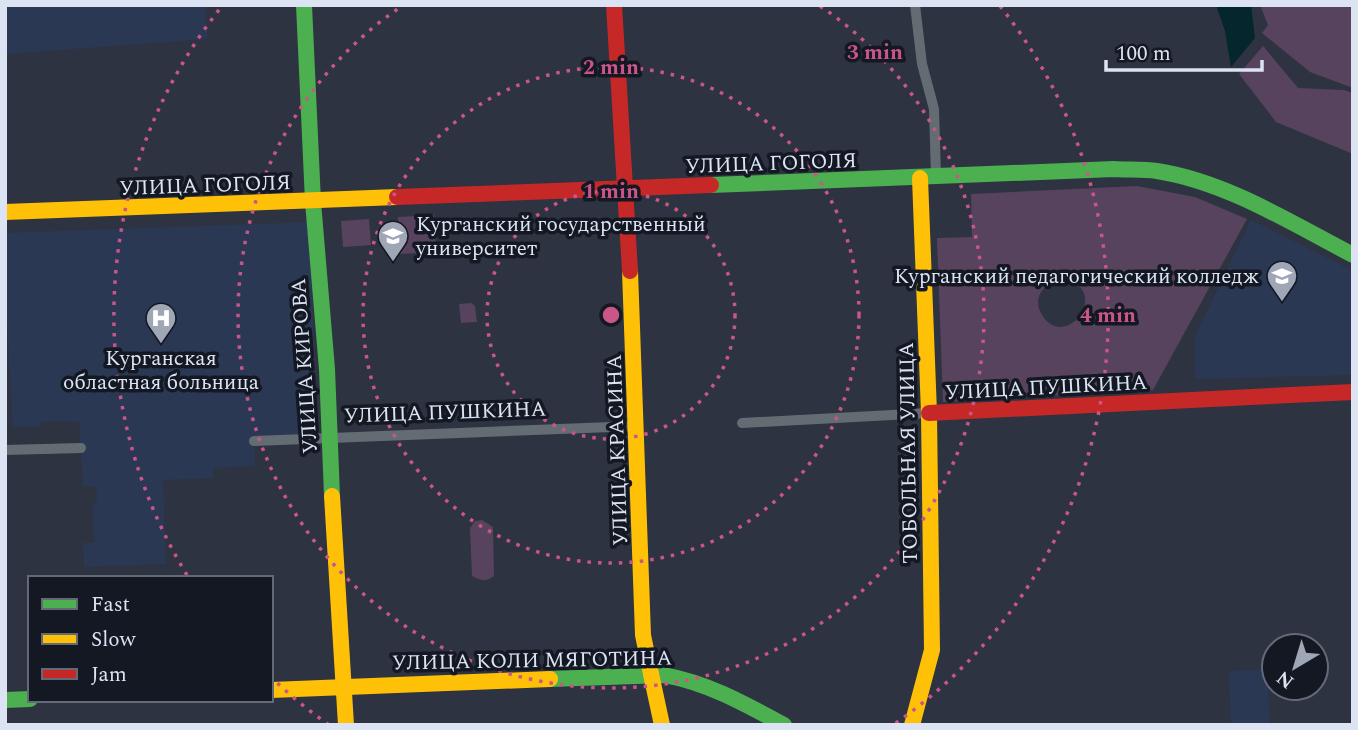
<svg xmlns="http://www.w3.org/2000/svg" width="1358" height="730" font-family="Spectral,serif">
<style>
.built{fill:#2b3854}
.green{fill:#57435d;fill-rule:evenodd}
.water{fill:#04262c}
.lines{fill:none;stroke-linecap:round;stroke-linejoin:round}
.street{stroke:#646c73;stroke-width:10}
.fast{stroke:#4caf50;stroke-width:16}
.slow{stroke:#ffc107;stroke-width:16}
.jam{stroke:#c62828;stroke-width:16}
.ring{fill:none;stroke:#ca5589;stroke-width:3.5;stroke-dasharray:3.5 7}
.labels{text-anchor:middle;stroke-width:7;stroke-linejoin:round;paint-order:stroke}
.street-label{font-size:21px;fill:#dce4f4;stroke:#131823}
.poi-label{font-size:21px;fill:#dce4f4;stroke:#131823;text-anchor:start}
.centre{fill:#ca5589;stroke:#131823;stroke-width:3.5}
.ring-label{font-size:21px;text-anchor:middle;font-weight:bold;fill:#ca5589;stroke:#131823;stroke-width:7;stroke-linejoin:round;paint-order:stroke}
</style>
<rect width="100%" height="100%" fill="#2d3340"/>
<g class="built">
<path d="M5,5h200l3,34 -203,15z"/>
<path d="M1251,220l102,51v104l-158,4v-43z"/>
<path d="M310,222l7,214 -63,2 1,28 -42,2v10l-50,2 3,84 -82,3 -1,-24h11l-1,-37 4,-6 -1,-13 -13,-1 -4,-65h-38v5l-28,1 -8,-136v-58z"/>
<path d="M1267,670l3,55h-39l-2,-54z"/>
</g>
<g class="green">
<path d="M1260,5h93v83l-43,-16 -48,-39 6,-8z"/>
<path d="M1263,46l35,42 46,2 9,3v61l-77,-32 -37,-48z"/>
<path d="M1137,186l58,11 52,22 -94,171 -210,12 -6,-164 35,-1 -1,-43zM1061,279c53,7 6,75 -19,36 -11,-18 3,-32 19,-36z"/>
<path d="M434,215l2,37 -36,2 -2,-37z"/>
<path d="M369,219l2,26 -28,2 -2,-26z"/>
<path d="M471,303l4,3 2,16 -16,1 -2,-19z"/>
<path d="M482,520l11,7 1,49c-8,6 -13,5 -22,0l-2,-48 5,-7z"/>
</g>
<path class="water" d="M1216,5h35l4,33 -24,29 -6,-36z"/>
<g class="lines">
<g class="street">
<path d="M915,5l7,59 12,45 2,68"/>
<path d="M742,423l187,-10"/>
<path d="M254,441l383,-15"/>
<path d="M5,450l76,-2"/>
</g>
<g class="fast">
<path d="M304,5l9,197 14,167 5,127"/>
<path d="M711,185l403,-16c14,1 29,0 43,2 70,11 134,52 196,84"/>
<path d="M550,679l114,-4c44,8 81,29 120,50"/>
<path d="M5,700l25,-1"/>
</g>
<g class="slow">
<path d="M5,212l392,-15"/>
<path d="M630,271l13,364 8,39"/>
<path d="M332,496l14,229"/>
<path d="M651,674l11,51"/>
<path d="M271,690l279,-11"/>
<path d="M912,725l20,-75 -3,-237 -9,-235"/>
</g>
<g class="jam">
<path d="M614,5l16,266"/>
<path d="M397,197l314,-12"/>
<path d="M929,413l424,-21"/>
</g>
</g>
<g class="ring">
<circle cx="611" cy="315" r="124"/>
<circle cx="611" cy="315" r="248"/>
<path d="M820 6A373 373 0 1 1 402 6"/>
<path d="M329 725A497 497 0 0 1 272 678M187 575A497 497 0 0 1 222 6M1000 6A497 497 0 0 1 893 725"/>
</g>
<defs>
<g id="university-pin" transform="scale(1.575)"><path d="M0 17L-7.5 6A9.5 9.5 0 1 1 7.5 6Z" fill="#9fa6b5" stroke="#131823"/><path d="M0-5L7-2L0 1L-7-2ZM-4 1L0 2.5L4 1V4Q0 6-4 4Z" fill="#fff"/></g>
<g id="hospital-pin" transform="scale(1.575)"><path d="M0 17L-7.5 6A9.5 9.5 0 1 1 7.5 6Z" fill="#9fa6b5" stroke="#131823"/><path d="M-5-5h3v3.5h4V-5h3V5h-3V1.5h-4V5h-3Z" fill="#fff"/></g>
</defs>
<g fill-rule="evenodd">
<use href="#university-pin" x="393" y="236"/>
<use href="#university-pin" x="1282" y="276"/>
<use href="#hospital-pin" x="161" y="318"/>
</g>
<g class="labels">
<g class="street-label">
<text transform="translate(771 163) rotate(-2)" y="7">УЛИЦА ГОГОЛЯ</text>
<text transform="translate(205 185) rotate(-2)" y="7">УЛИЦА ГОГОЛЯ</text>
<text transform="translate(304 366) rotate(-94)" y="7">УЛИЦА КИРОВА</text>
<text transform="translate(1046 387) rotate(-3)" y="7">УЛИЦА ПУШКИНА</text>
<text transform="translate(445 412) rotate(-2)" y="7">УЛИЦА ПУШКИНА</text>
<text transform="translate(617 450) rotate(-92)" y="7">УЛИЦА КРАСИНА</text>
<text transform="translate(908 453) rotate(-91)" y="7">ТОБОЛЬНАЯ УЛИЦА</text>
<text transform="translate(532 660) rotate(-1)" y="7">УЛИЦА КОЛИ МЯГОТИНА</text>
</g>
<g class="poi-label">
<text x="416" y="231">Курганский государственный<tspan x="416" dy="24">университет</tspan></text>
<text x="1259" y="283" text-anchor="end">Курганский педагогический колледж</text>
<text x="161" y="365" text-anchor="middle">Курганская<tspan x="161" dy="24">областная больница</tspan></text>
</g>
</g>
<circle cx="611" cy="315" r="10" class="centre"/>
<g class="ring-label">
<text x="875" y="59">3 min</text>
<text x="611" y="74">2 min</text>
<text x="611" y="198">1 min</text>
<text x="1108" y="322">4 min</text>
</g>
<rect width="1358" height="730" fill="none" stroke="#dce4f4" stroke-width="14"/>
<rect x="28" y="576" width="245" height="126" fill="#131823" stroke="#636a77" stroke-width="2"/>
<rect x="42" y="599" width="35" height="10" fill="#4caf50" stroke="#636a77" stroke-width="2"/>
<text x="91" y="611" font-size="21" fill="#dce4f4">Fast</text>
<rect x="42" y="634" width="35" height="10" fill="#ffc107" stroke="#636a77" stroke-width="2"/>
<text x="91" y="646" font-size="21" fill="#dce4f4">Slow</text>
<rect x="42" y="669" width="35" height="10" fill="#c62828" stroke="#636a77" stroke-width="2"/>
<text x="91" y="681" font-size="21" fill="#dce4f4">Jam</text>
<g transform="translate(1295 667) rotate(218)"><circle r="33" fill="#131823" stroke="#636a77" stroke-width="2"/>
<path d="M0-5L12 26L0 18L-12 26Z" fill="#9fa6b5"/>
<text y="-10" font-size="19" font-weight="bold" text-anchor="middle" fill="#dce4f4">N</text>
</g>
<path d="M1106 60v10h156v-10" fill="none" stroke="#dce4f4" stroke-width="3.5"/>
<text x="1116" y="60" font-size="21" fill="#dce4f4" stroke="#131823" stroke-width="5" paint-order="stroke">100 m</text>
</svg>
